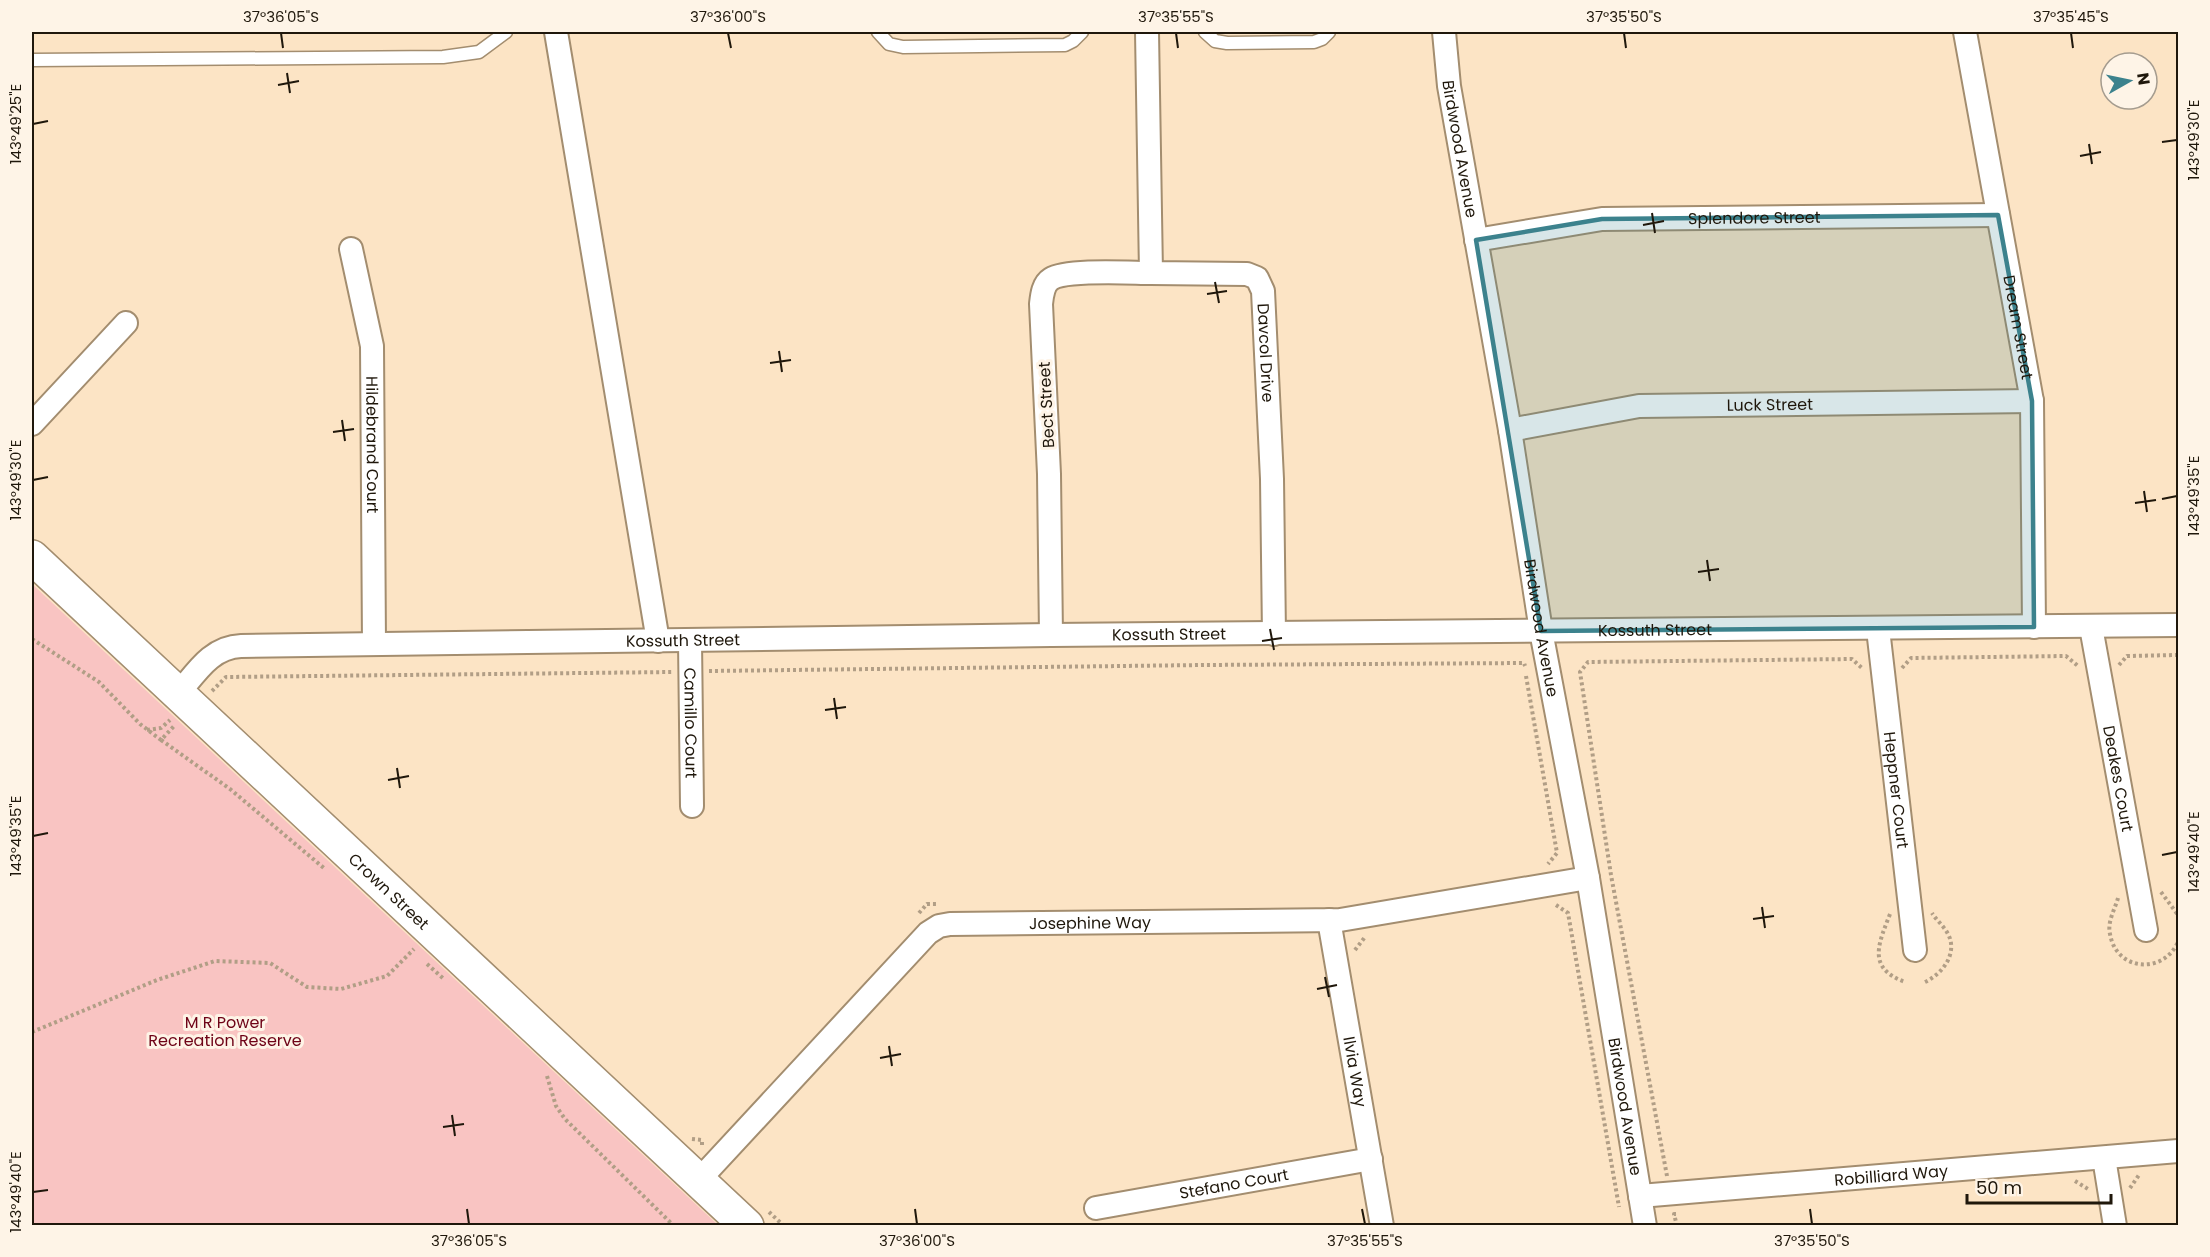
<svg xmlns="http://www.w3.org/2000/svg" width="2210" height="1257" font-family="Poppins,sans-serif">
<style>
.park{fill:#f9c4c2}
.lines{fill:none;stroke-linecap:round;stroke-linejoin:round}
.lane-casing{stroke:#a38d6f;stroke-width:15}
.street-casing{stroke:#a38d6f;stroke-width:26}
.secondary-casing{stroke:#a38d6f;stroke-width:36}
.path{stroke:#b19e86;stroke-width:4;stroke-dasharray:3 3;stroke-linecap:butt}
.lane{stroke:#fff;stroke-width:12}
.street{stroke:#fff;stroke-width:22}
.secondary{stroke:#fff;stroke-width:33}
.marked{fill:#3c828d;fill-opacity:0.2;stroke:#3c828d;stroke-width:4.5;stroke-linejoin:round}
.ticks{fill:none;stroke:#1f170b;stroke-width:2}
.labels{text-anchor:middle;stroke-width:6;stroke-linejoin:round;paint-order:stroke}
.street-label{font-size:16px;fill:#1f170b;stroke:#fef4e7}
.park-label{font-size:16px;fill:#6e0317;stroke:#fef4e7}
.neatline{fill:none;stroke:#1f170b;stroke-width:2}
.ticks-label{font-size:15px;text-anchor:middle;fill:#1f170b}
</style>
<rect width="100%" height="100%" fill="#fce4c5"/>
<path class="park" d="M32,584l686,641h-686z"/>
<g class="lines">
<g class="lane-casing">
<g id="lane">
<path d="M878,32l11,12 14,3 162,-2 8,-4 9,-9"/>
<path d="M1205,32l10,9 12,2 87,-1 8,-3 7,-7"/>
<path d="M32,60l411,-3 36,-5 27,-20"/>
</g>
</g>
<g class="street-casing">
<g id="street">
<path d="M556,32l102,609"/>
<path id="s1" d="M1147,32l4,241 96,1 10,4 6,13 9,188 2,155"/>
<path id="s2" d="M1444,32l5,54 61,344 31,201 47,247 57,348"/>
<path id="s3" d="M1965,32l67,369 2,226"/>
<path id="s4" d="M1476,240l126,-21 396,-4"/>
<path id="s5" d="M351,249l21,97 2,298"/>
<path d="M32,424l94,-101"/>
<path id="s6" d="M1510,430l129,-24 393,-5"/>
<path id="s7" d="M2091,627l55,303"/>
<path id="s8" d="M1878,629l37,321"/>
<path d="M1051,635l-2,-161 -8,-170c1,-9 2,-20 10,-25 16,-10 80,-6 100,-6"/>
<path id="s9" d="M690,641l2,165"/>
<path id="s10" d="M178,694c18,-21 33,-47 63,-48l810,-11 1127,-10"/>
<path id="s11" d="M1329,920l53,306"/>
<path d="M2104,1158l11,68"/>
<path id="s12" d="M699,1180l229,-247 11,-7 11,-2 390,-4 248,-42"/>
<path id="s13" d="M1640,1196l538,-45"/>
<path id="s14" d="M1096,1208l275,-49"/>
</g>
</g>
<g class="secondary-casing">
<g id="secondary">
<path id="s15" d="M32,557l715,669"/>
</g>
</g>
<g class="path">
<path d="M32,639l67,43 41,42 21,16 14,-15"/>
<path d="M2119,665l8,-9 51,-1"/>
<path d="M1902,668l9,-10 155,-2 12,10"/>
<path d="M709,671l495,-6 320,-2 1,3"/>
<path d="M1526,676l31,177 -9,11"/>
<path d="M212,691l14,-14 446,-5"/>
<path d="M147,730l14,-2 9,-8"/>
<path d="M161,740l69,49 95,80"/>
<path d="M2161,892l17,23"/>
<path d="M2118,898c-3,11 -11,24 -8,36 6,37 53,41 68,8"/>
<path d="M1556,905l12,8 51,294"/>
<path d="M919,913l8,-9h11"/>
<path d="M1890,914c-11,29 -24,54 15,68"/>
<path d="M1355,950l10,-13"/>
<path d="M427,964l17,15"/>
<path d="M1925,982c17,-8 32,-27 24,-46 -4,-9 -12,-15 -17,-23"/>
<path d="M32,1032l125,-52 58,-19 55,2 37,24 34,2 46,-13 27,-27"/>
<path d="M547,1076l9,30 9,13 109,107"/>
<path d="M692,1139l10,1v6"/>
<path d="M1667,1176l-56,-301 -31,-203 8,-10 264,-3 10,9"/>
<path d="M2075,1181l13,8"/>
<path d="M2130,1188l9,-13"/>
<path d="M769,1212l15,14"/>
<path d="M1676,1214h-2l3,12"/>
</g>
<use href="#lane" class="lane"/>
<use href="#street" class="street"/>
<use href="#secondary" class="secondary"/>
</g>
<path class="marked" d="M1998,215l34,186 2,226 -493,4 -65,-391 126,-21z"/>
<path class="ticks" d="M281,33l2,15M728,33l3,15M1176,33l2,15M1624,33l2,15M2071,33l2,15M287,73l3,20M278,85l21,-4M33,124l15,-3M2162,142l15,-2M2089,144l3,20M2080,156l21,-4M1652,213l3,20M1643,225l21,-4M1215,282l4,21M1207,294l20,-3M779,351l3,21M770,363l21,-3M342,420l3,21M333,432l21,-3M33,480l15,-3M2144,491l3,21M2162,499l15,-3M2135,503l21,-3M1707,560l3,21M1698,572l21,-3M1270,629l4,21M1262,641l20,-3M834,698l3,21M825,710l21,-3M397,768l3,20M388,780l21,-4M33,836l15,-3M2162,855l15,-3M1762,907l3,21M1753,919l21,-3M1325,977l4,20M1317,989l20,-4M889,1046l3,20M880,1058l21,-4M452,1115l3,21M443,1127l21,-3M33,1192l15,-2M467,1209l2,15M915,1209l2,15M1362,1209l3,15M1810,1209l2,15"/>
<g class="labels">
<g class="street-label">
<text dy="6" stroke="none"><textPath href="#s2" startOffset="118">Birdwood Avenue</textPath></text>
<text dy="6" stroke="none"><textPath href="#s4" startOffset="280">Splendore Street</textPath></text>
<text dy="6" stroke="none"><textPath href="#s3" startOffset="300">Dream Street</textPath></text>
<text dy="6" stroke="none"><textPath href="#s1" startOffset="424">Davcol Drive</textPath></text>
<text dy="6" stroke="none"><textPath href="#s6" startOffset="262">Luck Street</textPath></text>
<text transform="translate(1046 405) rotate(-93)" y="6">Bect Street</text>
<text dy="6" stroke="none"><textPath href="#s5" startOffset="198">Hildebrand Court</textPath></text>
<text dy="6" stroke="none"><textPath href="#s2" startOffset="604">Birdwood Avenue</textPath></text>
<text dy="6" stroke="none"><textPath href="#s10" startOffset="1496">Kossuth Street</textPath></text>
<text dy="6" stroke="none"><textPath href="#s10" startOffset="1010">Kossuth Street</textPath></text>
<text dy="6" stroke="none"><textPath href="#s10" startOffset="524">Kossuth Street</textPath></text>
<text dy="6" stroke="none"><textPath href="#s9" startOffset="82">Camillo Court</textPath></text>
<text dy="6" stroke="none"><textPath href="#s7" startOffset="154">Deakes Court</textPath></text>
<text dy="6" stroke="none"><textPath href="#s8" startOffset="162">Heppner Court</textPath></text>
<text dy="6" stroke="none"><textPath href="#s15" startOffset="489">Crown Street</textPath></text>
<text dy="6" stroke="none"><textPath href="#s12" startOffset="501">Josephine Way</textPath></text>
<text dy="6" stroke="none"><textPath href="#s11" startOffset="154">Ilvia Way</textPath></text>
<text dy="6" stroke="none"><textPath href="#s2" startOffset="1090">Birdwood Avenue</textPath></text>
<text dy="6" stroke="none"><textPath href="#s13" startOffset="252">Robilliard Way</textPath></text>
<text dy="6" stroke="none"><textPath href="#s14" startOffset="140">Stefano Court</textPath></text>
</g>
<g class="park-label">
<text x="225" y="1028">M R Power<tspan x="225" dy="18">Recreation Reserve</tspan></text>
</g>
</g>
<rect width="2210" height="1257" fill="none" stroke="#fef4e7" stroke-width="66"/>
<g transform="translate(2129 81) rotate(81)"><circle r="28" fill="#fef4e7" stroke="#a59c8f" stroke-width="1.5"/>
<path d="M0-4.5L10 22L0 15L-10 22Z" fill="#3c828d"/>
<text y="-9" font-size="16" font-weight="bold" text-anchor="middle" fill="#1f170b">N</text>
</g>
<path d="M1967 1194v9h144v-9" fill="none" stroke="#1f170b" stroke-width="3"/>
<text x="1976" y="1194" font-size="18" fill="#1f170b" stroke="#fef4e7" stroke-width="4.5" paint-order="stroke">50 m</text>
<rect x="33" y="33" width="2144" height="1191" class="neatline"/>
<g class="ticks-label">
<text x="281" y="22">37°36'05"S</text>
<text x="728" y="22">37°36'00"S</text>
<text x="1176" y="22">37°35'55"S</text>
<text x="1624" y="22">37°35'50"S</text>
<text x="2071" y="22">37°35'45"S</text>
<text transform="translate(16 124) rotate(-90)" y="5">143°49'25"E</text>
<text transform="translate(2194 140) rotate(-90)" y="5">143°49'30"E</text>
<text transform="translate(16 480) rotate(-90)" y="5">143°49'30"E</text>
<text transform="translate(2194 496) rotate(-90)" y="5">143°49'35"E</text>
<text transform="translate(16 836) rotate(-90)" y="5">143°49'35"E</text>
<text transform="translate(2194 852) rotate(-90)" y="5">143°49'40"E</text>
<text transform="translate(16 1192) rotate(-90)" y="5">143°49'40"E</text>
<text x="469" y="1246">37°36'05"S</text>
<text x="917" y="1246">37°36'00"S</text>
<text x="1365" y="1246">37°35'55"S</text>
<text x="1812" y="1246">37°35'50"S</text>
</g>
</svg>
